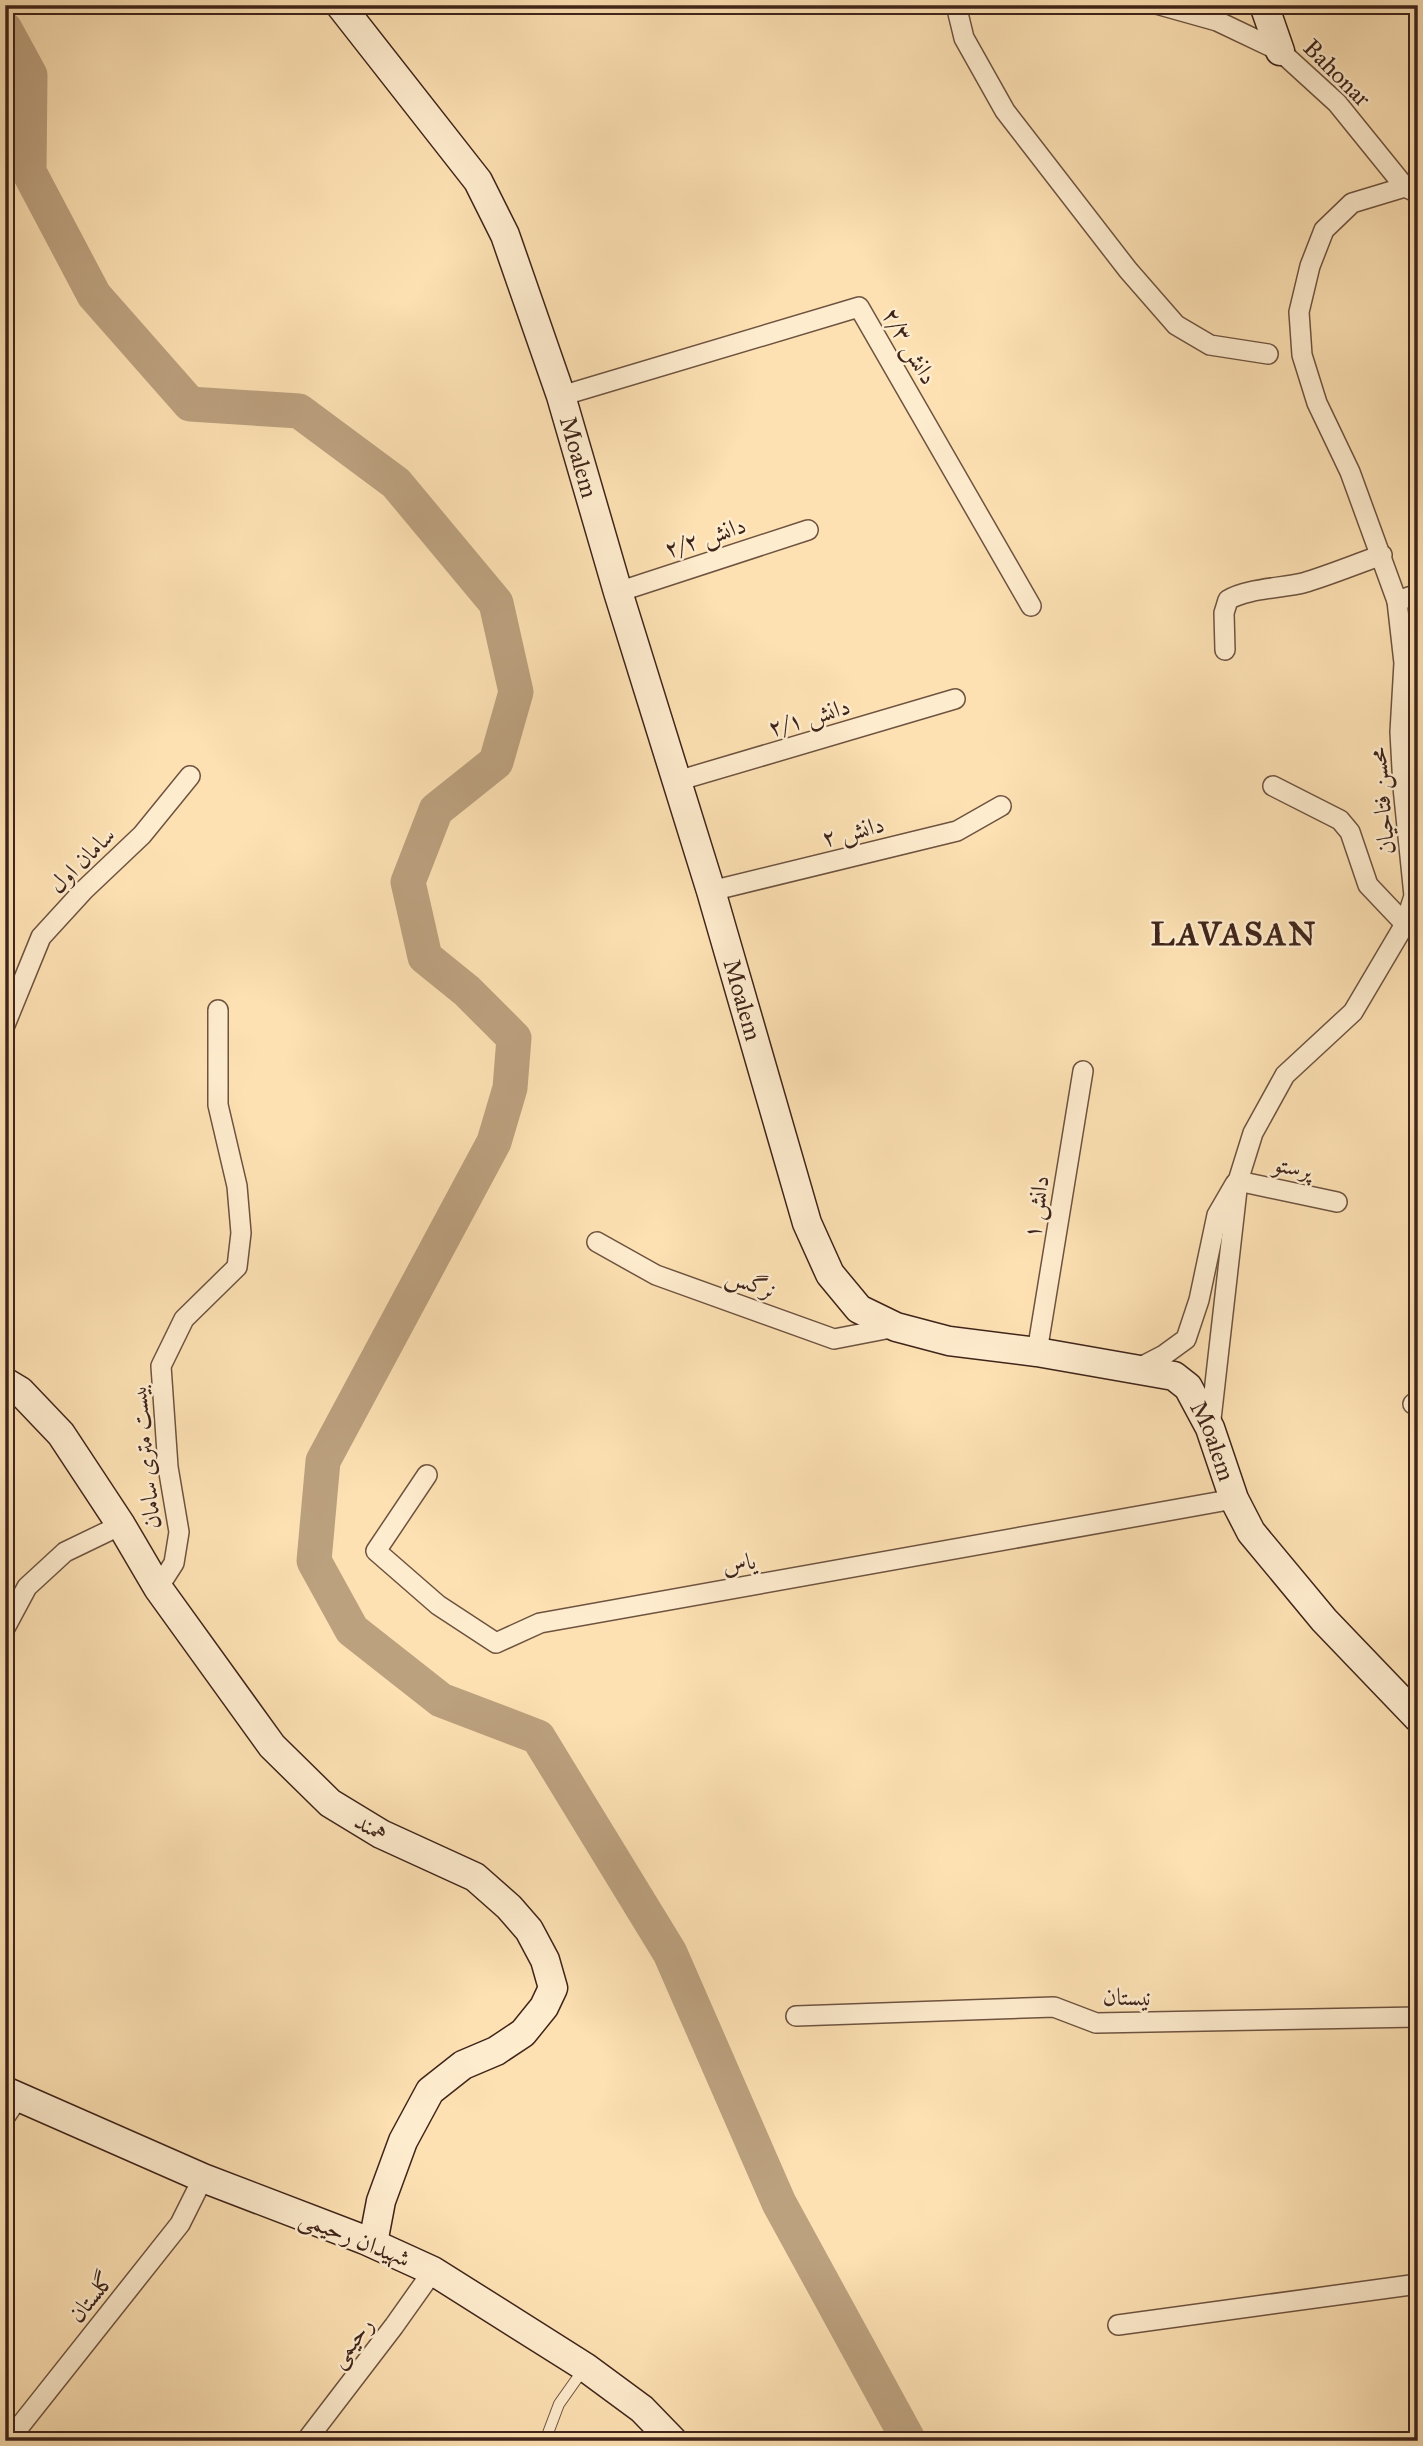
<svg xmlns="http://www.w3.org/2000/svg" width="1423" height="2446" font-family="'IM FELL Great Primer',Amiri,serif">
<style>
.lines{fill:none;stroke-linecap:round;stroke-linejoin:round}
.river{stroke:#bca17f;stroke-width:35}
.lane-casing{stroke:#6e5340;stroke-width:12}
.street-casing{stroke:#6e5340;stroke-width:22}
.secondary-casing{stroke:#3f241a;stroke-width:31}
.lane{stroke:#feecce;stroke-width:10}
.street{stroke:#feecce;stroke-width:19}
.secondary{stroke:#feecce;stroke-width:28}
.labels{text-anchor:middle;stroke-width:5;stroke-linejoin:round;paint-order:stroke}
.street-label{font-size:24px;fill:#3f241a;stroke:#feecce}
.district-label{font-size:32px;font-weight:bold;letter-spacing:2px;fill:#3f241a;stroke:#feecce}
</style>
<rect width="100%" height="100%" fill="#fde1b3"/>
<filter id="stains"><feTurbulence type="fractalNoise" baseFrequency=".00286" numOctaves="4"/><feColorMatrix values="0 0 0 0 .2 0 0 0 0 .09 0 0 0 0 .02 0 0 0 .5 -.17"/></filter>
<radialGradient id="worn" r=".72"><stop offset=".6" stop-color="#630" stop-opacity="0"/><stop offset="1" stop-color="#630" stop-opacity=".3"/></radialGradient>
<g class="lines">
<path class="river" d="M5,29l25,46 -1,97 65,123 96,109 109,7 97,72 100,120 20,89 -20,70 -60,48 -28,72 17,75 42,34 47,47 -4,50 -16,54 -171,319 -9,100 38,69 89,70 97,37 132,216 109,250 130,238"/>
<g class="lane-casing">
<path id="lane" d="M545,2441l14,-37 24,-34"/>
</g>
<g class="street-casing">
<g id="street">
<path d="M956,5l8,33 41,73 123,159 48,55 34,20 58,9"/>
<path d="M1160,5l57,16 63,30 57,52 68,84 13,6"/>
<path d="M561,396l298,-89 172,299"/>
<path d="M618,592l190,-62"/>
<path d="M1397,601l21,-7"/>
<path d="M1225,650l-1,-37 4,-13c17,-11 53,-12 75,-17 27,-8 53,-19 79,-28"/>
<path d="M677,781l278,-82"/>
<path d="M1273,786l67,34 10,12 18,53 37,39"/>
<path d="M711,891l246,-60 44,-25"/>
<path d="M5,1025l36,-88 43,-47 58,-55 48,-59"/>
<path d="M1238,1181l99,21"/>
<path d="M597,1242l59,33 178,64 62,-12"/>
<path d="M1037,1352l46,-281"/>
<path d="M1135,1370l29,-15 22,-16 13,-39 18,-85 18,-31"/>
<path d="M1413,1404l5,-4"/>
<path d="M1210,1428l28,-247 15,-48 32,-58 68,-63 52,-88 9,-28 -11,-109 -3,-55 4,-69 -7,-62 -47,-129 -33,-69 -15,-48 -3,-43 11,-46 14,-36 28,-27 53,-16"/>
<path d="M427,1475l-51,76 62,54 58,38 44,-20 694,-124"/>
<path d="M158,1588l16,-25 5,-31 -11,-65 -7,-101 23,-47 53,-52 4,-34 -4,-47 -19,-81v-95"/>
<path d="M5,1628l22,-41 38,-35 56,-27"/>
<path d="M796,2016l258,-9 42,16 322,-6"/>
<path d="M5,2117l14,-21"/>
<path d="M1118,2325l300,-41"/>
<path d="M8,2441l172,-217 23,-46"/>
<path d="M306,2441l88,-115 39,-55"/>
</g>
</g>
<g class="secondary-casing">
<g id="secondary">
<path id="s1" d="M340,5l138,176 27,54 56,161 57,196 93,299 96,332 23,51 29,35 37,18 53,14 88,11 137,24 14,11 22,41 24,71 17,33 73,88 94,98"/>
<path d="M1264,5l16,46"/>
<path d="M5,1382l15,9 41,43 60,91 37,63 114,158 58,57 51,31 94,43 34,30 20,23 16,30 8,28 -9,19 -21,26 -27,18 -33,14 -33,26 -27,50 -22,60 -8,42"/>
<path d="M5,2091l198,87 162,62 68,31 152,96 57,42 31,32"/>
</g>
</g>
<use href="#lane" class="lane"/>
<use href="#street" class="street"/>
<use href="#secondary" class="secondary"/>
</g>
<g class="labels">
<g class="street-label">
<text transform="translate(1337 73) rotate(45)" y="8">Bahonar</text>
<text transform="translate(910 346) rotate(60)" y="8">دانش ۲/۳</text>
<text dy="8" stroke="none"><textPath href="#s1" startOffset="518">Moalem</textPath></text>
<text transform="translate(705 537) rotate(-18)" y="8">دانش ۲/۲</text>
<text transform="translate(809 717) rotate(-16)" y="8">دانش ۲/۱</text>
<text transform="translate(1382 801) rotate(-95)" y="8">محسن فتاحیان</text>
<text transform="translate(853 831) rotate(-14)" y="8">دانش ۲</text>
<text transform="translate(82 860) rotate(-45)" y="8">سامان اول</text>
<text dy="8" stroke="none"><textPath href="#s1" startOffset="1085">Moalem</textPath></text>
<text transform="translate(1293 1167) rotate(12)" y="8">پرستو</text>
<text transform="translate(1036 1207) rotate(-81)" y="8">دانش ۱</text>
<text transform="translate(751 1283) rotate(20)" y="8">نرگس</text>
<text dy="8" stroke="none"><textPath href="#s1" startOffset="1820">Moalem</textPath></text>
<text transform="translate(145 1457) rotate(-96)" y="8">بیست متری سامان</text>
<text transform="translate(739 1563) rotate(-10)" y="8">یاس</text>
<text transform="translate(371 1827) rotate(29)" y="8">همند</text>
<text transform="translate(1127 1997) rotate(1)" y="8">نیستان</text>
<text transform="translate(355 2238) rotate(22)" y="8">شهیدان رحیمی</text>
<text transform="translate(91 2297) rotate(-51)" y="8">گلستان</text>
<text transform="translate(351 2342) rotate(-52)" y="8">رحیمی</text>
</g>
<g class="district-label">
<text x="1234" y="945">LAVASAN</text>
</g>
</g>
<rect width="1423" height="2446" fill="none" stroke="#fde1b3" stroke-width="28"/>
<rect x="7" y="7" width="1409" height="2432" fill="none" stroke="#3f241a" stroke-width="3.5"/>
<rect x="14" y="14" width="1395" height="2418" fill="none" stroke="#3f241a" stroke-width="2"/>
<rect width="100%" height="100%" filter="url(#stains)"/>
<rect width="100%" height="100%" fill="url(#worn)"/>
</svg>
